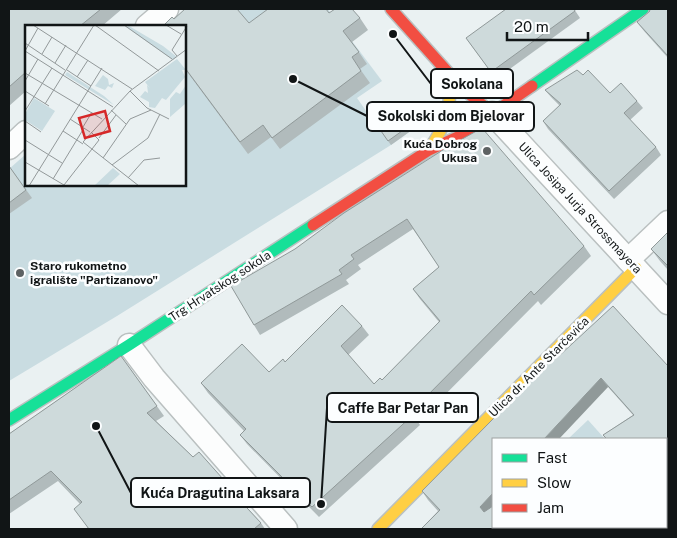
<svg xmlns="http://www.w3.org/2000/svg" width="677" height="538" font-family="'Public Sans',sans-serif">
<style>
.green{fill:#c9dce1}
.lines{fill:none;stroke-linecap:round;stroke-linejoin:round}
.street-casing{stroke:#bac0c0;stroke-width:25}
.fast-casing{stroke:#bac0c0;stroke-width:14}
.slow-casing{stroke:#bac0c0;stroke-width:14}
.jam-casing{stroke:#bac0c0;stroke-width:14}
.street{stroke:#fcfdfd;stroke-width:22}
.fast{stroke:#16e098;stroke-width:11}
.slow{stroke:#ffcf43;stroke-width:11}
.jam{stroke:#f24e42;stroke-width:11}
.wall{fill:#b1bbbc}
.shaded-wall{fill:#909999}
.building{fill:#cedadb;stroke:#909999}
.poi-dot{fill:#5d6263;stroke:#fcfeff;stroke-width:2}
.labels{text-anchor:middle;stroke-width:5;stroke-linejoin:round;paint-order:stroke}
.poi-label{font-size:12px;font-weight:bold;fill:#111516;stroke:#fcfeff;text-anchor:end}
.street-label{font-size:12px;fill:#111516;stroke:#fcfeff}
.inset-road{fill:none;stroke:#93999a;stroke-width:1}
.view{fill:#d62828;fill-opacity:0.15;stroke:#d62828;stroke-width:2.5}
.inset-edge{fill:none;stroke:#111516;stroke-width:2.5}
.leader{fill:none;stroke:#111516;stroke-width:2}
.callout-dot{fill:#111516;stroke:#fcfeff;stroke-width:2}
.callout{fill:#fcfeff;stroke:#111516;stroke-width:2}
.callout-label{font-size:14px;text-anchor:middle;font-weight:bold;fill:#111516}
</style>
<rect width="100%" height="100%" fill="#eaf1f2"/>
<g class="green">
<path d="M189,9h139l54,72 -25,17 19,27 21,-15 15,20 -21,15 -274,171 -108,65v-212l17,-15v31h159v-159z"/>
<path d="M588,420l17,19h-37z"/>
<path d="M666,453l2,2v74h-79l1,-2h76z"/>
</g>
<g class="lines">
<g class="street-casing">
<g id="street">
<path d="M147,26l20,-17"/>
<path d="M492,113l176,190"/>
<path d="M9,148l17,-16"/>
<path d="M628,260l40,-38"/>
<path d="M129,345l25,33 132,151"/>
</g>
</g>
<g class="fast-casing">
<g id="fast">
<path d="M532,86l111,-77"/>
<path d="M9,420l120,-75 184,-120"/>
</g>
</g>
<g class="slow-casing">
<g id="slow">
<path d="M429,150c18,-27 24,-43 19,-76"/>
<path d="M378,529l258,-261"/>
</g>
</g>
<g class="jam-casing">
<g id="jam">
<path d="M391,9l70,78 31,26"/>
<path d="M313,225l116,-75 31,-14 72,-50"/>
</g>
</g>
<use href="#street" class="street"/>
<use href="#fast" class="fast"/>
<use href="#slow" class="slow"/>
<use href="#jam" class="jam"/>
</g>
<g class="wall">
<path d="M9,9h113l-20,17h-76v65l-17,15z"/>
<path d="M574,9l6,9 -84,61 -30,-41z"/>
<path d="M668,9v49l-24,-27 -7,-9 13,-11z"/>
<path d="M329,13l31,5 8,12 -16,12 15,22 -7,5 10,14 -90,66 -9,-12 -23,17 -63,-85v-43l-11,-7 75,4z"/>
<path d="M583,75l27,18 27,8 6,7 -13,12 26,27 5,8 -47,44 -66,-70 -5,-8 17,-15 -9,-9 -6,-7z"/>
<path d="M394,106l18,24 -21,15 -17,-24z"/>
<path d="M446,148l138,98 7,10 -50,49 -3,-4 -120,121 2,3 -101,92 -72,-73 -7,-9 4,-4 -36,-38 -7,-10 68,-11 16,-10 77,-36 7,9 -21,20 26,29 8,-4 57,-58 -19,-23 -7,-10 26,-22 -26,-38 -55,36 3,4 -15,11 3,4 -89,51 -6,-10 41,-76z"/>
<path d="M9,166l23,32 -23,16z"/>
<path d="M668,232v38l-8,-9 -9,-12z"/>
<path d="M560,355l108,11v86l-1,-1 -1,1v-13h-60l-3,-4 30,-20 -25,-28 -115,52v88h20l-3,2h-89l17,-18 -10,-11 -6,-9z"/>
<path d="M121,356l43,60 -8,5 37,36 30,22 7,10 31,34 4,6h-177l-8,-25 -22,-23 -49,33v-80z"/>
<path d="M530,527h50l2,2h-50z"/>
</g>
<g class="shaded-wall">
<path d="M601,378l7,9 -49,52h-15z"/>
<path d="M493,493v16l-7,8 -6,-10z"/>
</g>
<g class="building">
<path d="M9,9h92l-21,17h-54v46l-17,15z"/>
<path d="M185,9h52l12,14 19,-14h58l3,4 6,-4h17l8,9 -17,13 16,21 -7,5 9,14 -89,67 -9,-13 -23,17 -55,-74v-42h-22l9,-9 2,2z"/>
<path d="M506,9h68l1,2 -84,61 -25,-34z"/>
<path d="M649,9h19v47l-31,-34 13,-11z"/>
<path d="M577,70l6,5 5,-5 22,23 11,-10 16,18 -13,12 32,34 -47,44 -66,-70 18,-17 -16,-14z"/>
<path d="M394,106l15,20 -21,15 -14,-20z"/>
<path d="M482,128l102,118 -50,49 -3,-4 -120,121 2,3 -101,92 -72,-72 6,-6 -45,-46 41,-39 27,28 14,-13 2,3 57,-57 20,21 -21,20 33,38 6,-6 2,2 58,-59 -27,-32 26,-22 -32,-48 -56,36 3,4 -15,11 3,4 -88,51 -23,-39 64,-37 49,-36 102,-65z"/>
<path d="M9,166l17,24 -17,13z"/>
<path d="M668,232v34l-17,-17z"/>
<path d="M613,306l55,60v83l-2,-2v-8h-59l-4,-4 31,-20 -33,-37 -57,61h-51v54l-13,14 4,5 9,-6v21h3l-2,2h-73l19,-19 -18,-19 136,-138 2,2z"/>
<path d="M121,356l36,50 -10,7 46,44 6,-5 24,27 -2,1 40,43 -7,6h-165l-15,-20 8,-7 -31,-31 -42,29v-66z"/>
<path d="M533,527h41l-3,2h-36z"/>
</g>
<g class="poi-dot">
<circle cx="487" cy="151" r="5"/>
<circle cx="20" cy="273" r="5"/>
</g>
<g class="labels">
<g class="poi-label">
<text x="477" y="148">Kuća Dobrog<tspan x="477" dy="14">Ukusa</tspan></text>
<text x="30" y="270" text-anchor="start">Staro rukometno<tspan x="30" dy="14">igralište "Partizanovo"</tspan></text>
</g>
<g class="street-label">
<text transform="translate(580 208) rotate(47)" y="4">Ulica Josipa Jurja Strossmayera</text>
<text transform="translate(220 286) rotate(-33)" y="4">Trg Hrvatskog sokola</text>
<text transform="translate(539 367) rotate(-45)" y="4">Ulica dr. Ante Starčevića</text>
</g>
</g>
<g transform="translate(25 25)">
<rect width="161" height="161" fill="#eaf1f2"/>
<path d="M104,1l34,20 14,11 -4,3 -47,-33zM152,34l9,11h-4l3,7 -19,23 -4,-2 -7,10 -6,-1v-5l-9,-5 5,-6 3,2 -1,-8 3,3 -5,-6zM42,47l37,24 10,9 -49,-30zM78,50l5,4 1,6 5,-2 -2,5 -4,-2 -3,4 -10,-4zM161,60l-1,19 -15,13v-18l6,-7 4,2zM9,73l21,13 -13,20 -17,-11v-6zM88,143l7,6 -12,11 -14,1z" fill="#c9dce1"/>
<path class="inset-road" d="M8,0l99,64M70,0l64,46M99,0l48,34M141,0l15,9M0,18l40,27M0,26l13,-23M0,26l88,56M17,29l10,-17M152,31l-5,-6 15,-24M30,38l11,-18M42,45l24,16M0,48l77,46M38,50l31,-50M52,52l11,-17M0,56l13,-22M0,66l24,15M105,66l17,17 22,11M20,79l18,-29M86,85l15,14M0,86l27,-43M45,94l20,13M0,96l16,11M58,102l9,-15M38,106l20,13M74,113l17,-23M0,115l37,23M78,133l27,-39 21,-9M0,137l39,23 35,-45 -8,-8M87,140l36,-27 12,-24M103,153l16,-18 16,-2M28,154l31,-51M4,161l73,-118M114,161l-56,-44 47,-51 57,-42"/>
<path class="view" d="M80,86l5,20 -25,7 -6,-20z"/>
<rect width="161" height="161" class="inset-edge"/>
</g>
<path class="leader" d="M393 34L431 84M293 79L367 116M321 504L327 408M96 426L131 493"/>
<g class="callout-dot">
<circle cx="393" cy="34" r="5"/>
<circle cx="293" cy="79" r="5"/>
<circle cx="321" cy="504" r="5"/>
<circle cx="96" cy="426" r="5"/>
</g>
<g class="callout">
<rect x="431" y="69" width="82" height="29" rx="5"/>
<rect x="367" y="102" width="167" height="29" rx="5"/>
<rect x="327" y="393" width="151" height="29" rx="5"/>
<rect x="131" y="478" width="179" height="29" rx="5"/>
</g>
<g class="callout-label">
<text x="472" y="89">Sokolana</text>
<text x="451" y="121">Sokolski dom Bjelovar</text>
<text x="403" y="413">Caffe Bar Petar Pan</text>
<text x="220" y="498">Kuća Dragutina Laksara</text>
</g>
<rect width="677" height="538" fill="none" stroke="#111516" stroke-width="20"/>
<rect x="492" y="438" width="175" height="90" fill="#fcfeff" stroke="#9ea1a2"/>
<rect x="502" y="454" width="25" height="8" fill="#16e098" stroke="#9ea1a2"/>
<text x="537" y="463" font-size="15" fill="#111516">Fast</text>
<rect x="502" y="479" width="25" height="8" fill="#ffcf43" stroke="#9ea1a2"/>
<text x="537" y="488" font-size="15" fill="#111516">Slow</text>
<rect x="502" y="504" width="25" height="8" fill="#f24e42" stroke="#9ea1a2"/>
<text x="537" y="513" font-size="15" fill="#111516">Jam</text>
<path d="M507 32v8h81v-8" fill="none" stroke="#111516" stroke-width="2.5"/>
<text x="514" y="32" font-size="15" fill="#111516" stroke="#fcfeff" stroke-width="4" paint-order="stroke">20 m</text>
</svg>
